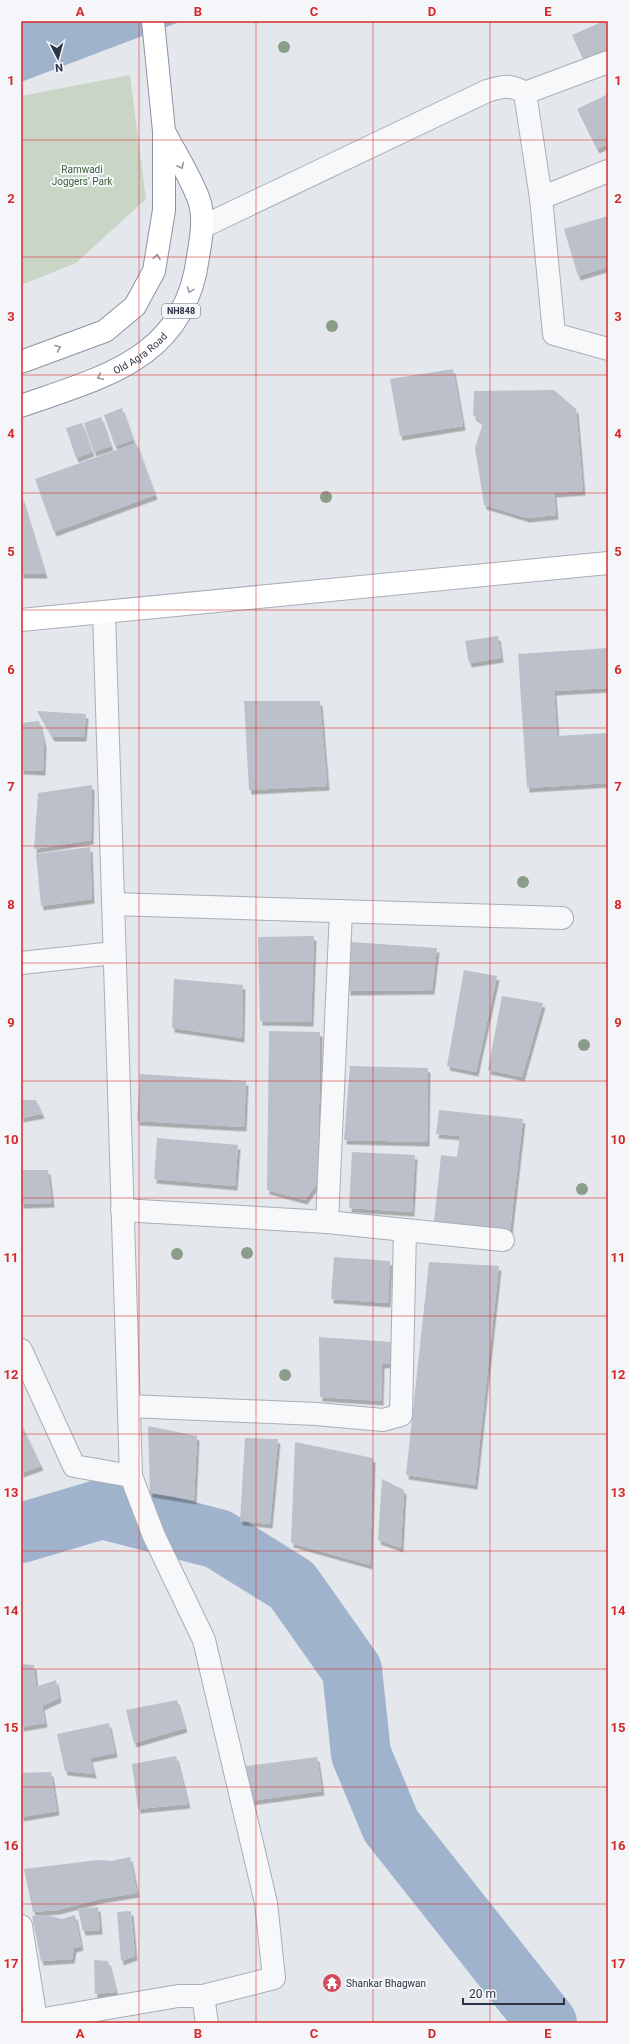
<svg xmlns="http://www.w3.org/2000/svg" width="629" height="2044" font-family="Roboto,sans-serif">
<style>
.green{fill:#c9d6c5}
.water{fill:#9fb4cc}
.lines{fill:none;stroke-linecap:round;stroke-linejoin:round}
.river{stroke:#9fb4cc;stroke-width:60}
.building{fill:#bbc0ca;filter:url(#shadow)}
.street-casing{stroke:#a9aeb7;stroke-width:24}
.secondary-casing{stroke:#a9aeb7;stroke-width:24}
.highway-casing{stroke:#8b94a3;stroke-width:24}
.street{stroke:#f7f8fa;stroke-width:22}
.secondary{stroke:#fff;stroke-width:22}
.highway{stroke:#fff;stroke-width:22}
.tree{fill:#899d89}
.oneway{stroke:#959aa2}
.grid{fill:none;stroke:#d62828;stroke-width:1;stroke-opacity:0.55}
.labels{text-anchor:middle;stroke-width:4;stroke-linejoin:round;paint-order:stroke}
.shield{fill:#f4f6f9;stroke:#676e7b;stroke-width:1}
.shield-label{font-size:9px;font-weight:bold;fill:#2b3445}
.park-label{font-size:10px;fill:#3f6138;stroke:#f4f6f9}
.street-label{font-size:10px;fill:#2b3445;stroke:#f4f6f9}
.poi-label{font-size:10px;fill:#2b3445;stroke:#f4f6f9;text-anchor:start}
.neatline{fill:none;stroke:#d62828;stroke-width:1.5}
.grid-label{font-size:13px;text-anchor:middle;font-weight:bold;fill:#d62828}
</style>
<defs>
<filter id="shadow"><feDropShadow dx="2.5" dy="4.5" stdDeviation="0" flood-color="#0004"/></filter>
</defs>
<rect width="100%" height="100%" fill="#e4e7ec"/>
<path class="green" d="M130,75l16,124 -70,64 -55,22v-189z"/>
<path class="water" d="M21,21h161l-161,61z"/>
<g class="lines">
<path class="river" d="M21,1533l81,-24 116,30 74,46 60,85 9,84 30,72 156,197"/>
</g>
<g class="building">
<path d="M604,21h4v27l-25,11 -11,-24z"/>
<path d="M608,94v50l-11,5 -20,-40z"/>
<path d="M608,216v51l-30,9 -14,-47z"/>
<path d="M453,369l10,57 -63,10 -10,-57z"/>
<path d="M554,390l22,19 7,82 -29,2 2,22 -29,3 -43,-13 -9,-57 8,-25 -10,-8 1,-24z"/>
<path d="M122,408l11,32 -18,6 -11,-31z"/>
<path d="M101,417l10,29 -17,6 -10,-29z"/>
<path d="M82,423l10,29 -16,6 -10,-30z"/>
<path d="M136,443l19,52 -101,37 -19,-53z"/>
<path d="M21,495l24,79h-24z"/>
<path d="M498,636l3,22 -32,5 -4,-22z"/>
<path d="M608,648v40l-54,3 3,45 51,-3v50l-81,5 -9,-134z"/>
<path d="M244,701h76l7,85 -78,4z"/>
<path d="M37,711l49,3 -2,23h-32z"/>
<path d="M39,721l5,22 -1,28 -22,-1v-47z"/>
<path d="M92,785l-1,55 -57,9 4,-56z"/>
<path d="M90,847l2,52 -51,7 -5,-52z"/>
<path d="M314,936l-3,86 -51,-1 -2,-84z"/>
<path d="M351,942l86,6 -5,42 -84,1z"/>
<path d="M464,970l33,6 -21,96 -29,-6z"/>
<path d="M174,979l69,6 -1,53 -70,-10z"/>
<path d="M502,996l41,7 -21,74 -34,-7z"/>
<path d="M269,1031l51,1 -2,150 -13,18 -38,-10z"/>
<path d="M350,1066l78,2 -1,74 -83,-2z"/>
<path d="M140,1074l106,7 -2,46 -107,-6z"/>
<path d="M21,1100h15l6,14 -21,4z"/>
<path d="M439,1110l84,9 -13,112 -76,-9 7,-67 16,2 3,-21 -24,-2z"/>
<path d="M157,1138l81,7 -3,41 -81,-7z"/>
<path d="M352,1152l63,3 -3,57 -63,-4z"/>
<path d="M21,1170h27l4,33 -31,1z"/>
<path d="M334,1257l56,4 -2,42 -57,-4z"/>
<path d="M429,1262l70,4 -24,219 -69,-10z"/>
<path d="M319,1337l73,5v21l-10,1 -1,37 -61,-4z"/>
<path d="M21,1424l20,42 -20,7z"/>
<path d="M148,1426l49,10 -3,64 -44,-7z"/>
<path d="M245,1438l33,1 -8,85 -30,-3z"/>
<path d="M295,1442l78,16 -3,107 -79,-22z"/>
<path d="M382,1479l22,11 -3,58 -23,-8z"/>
<path d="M21,1664l13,1 2,22 20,-7 3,18 -17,8 3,17 -24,4z"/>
<path d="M177,1700l8,28 -51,15 -8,-33z"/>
<path d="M109,1723l6,30 -25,5 4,16 -29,-3 -8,-37z"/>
<path d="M176,1756l12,48 -50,5 -6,-45z"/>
<path d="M317,1757l5,34 -72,10 -4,-35z"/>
<path d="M51,1772l6,39 -36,6v-44z"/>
<path d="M130,1857l7,36 -37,6 -42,11 -25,2 -9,-43 74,-9 14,1z"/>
<path d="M98,1907l2,23 -17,1 -5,-22z"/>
<path d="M131,1911l4,45 -14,5 -4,-49z"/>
<path d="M47,1915l15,4 13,-4 6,31 -7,2 -2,11 -31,2 -9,-45z"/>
<path d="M94,1960l14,1 8,31 -21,2z"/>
</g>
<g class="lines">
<g class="street-casing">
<g id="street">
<path d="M525,93l83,-31"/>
<path d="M541,198l67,-27"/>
<path d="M202,227l285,-136c16,-5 23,-7 38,2l16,105 13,136 54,15"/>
<path d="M113,904l449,14"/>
<path d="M21,963l93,-10"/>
<path d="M122,1210l205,12 176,18"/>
<path d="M327,1222l14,-311"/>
<path d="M21,1350l53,116 57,10"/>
<path d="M129,1406l187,8 67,6 18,-5 4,-185"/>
<path d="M21,1926l15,94"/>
<path d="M203,1996l4,27"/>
<path d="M21,2023l157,-27h25l71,-18 -8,-75 -62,-263 -50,-104 -23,-60 -27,-864"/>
</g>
</g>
<g class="secondary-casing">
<path id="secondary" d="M21,620l587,-57"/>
</g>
<g class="highway-casing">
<g id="highway">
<path d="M21,362l84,-31 30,-25 19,-35 10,-61v-79l-11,-110"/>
<path id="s1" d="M21,406c82,-29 164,-47 177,-149 3,-18 7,-39 1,-57 -8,-22 -22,-44 -33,-65"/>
</g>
</g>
<use href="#street" class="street"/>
<use href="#secondary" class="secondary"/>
<use href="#highway" class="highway"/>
</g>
<g class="tree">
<circle cx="284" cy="47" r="6"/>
<circle cx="332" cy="326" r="6"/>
<circle cx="326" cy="497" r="6"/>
<circle cx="523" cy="882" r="6"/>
<circle cx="584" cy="1045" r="6"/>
<circle cx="582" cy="1189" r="6"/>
<circle cx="247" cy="1253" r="6"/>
<circle cx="177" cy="1254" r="6"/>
<circle cx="285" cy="1375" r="6"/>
</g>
<defs><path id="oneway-chevron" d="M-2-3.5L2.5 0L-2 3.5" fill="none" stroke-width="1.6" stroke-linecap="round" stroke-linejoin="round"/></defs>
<g class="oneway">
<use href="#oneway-chevron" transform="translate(181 166) rotate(64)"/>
<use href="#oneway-chevron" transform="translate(157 257) rotate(-81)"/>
<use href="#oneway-chevron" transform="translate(190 290) rotate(110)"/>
<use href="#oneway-chevron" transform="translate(58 348) rotate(-21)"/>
<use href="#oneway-chevron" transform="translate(100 377) rotate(155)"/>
</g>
<path class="grid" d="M139,21v2002M256,21v2002M373,21v2002M490,21v2002M21,140h587M21,257h587M21,375h587M21,493h587M21,610h587M21,728h587M21,846h587M21,963h587M21,1081h587M21,1198h587M21,1316h587M21,1434h587M21,1551h587M21,1669h587M21,1787h587M21,1904h587"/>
<defs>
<g id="temple-disc" transform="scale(1)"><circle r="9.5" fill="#d1495b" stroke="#f4f6f9"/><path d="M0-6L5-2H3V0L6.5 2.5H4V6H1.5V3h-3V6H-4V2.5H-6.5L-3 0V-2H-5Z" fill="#fff"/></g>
</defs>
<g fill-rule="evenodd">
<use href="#temple-disc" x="332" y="1983"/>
</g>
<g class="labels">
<rect class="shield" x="162" y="304" width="38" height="14" rx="3"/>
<g class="shield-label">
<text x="181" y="314">NH848</text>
</g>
<g class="park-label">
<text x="82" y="173">Ramwadi<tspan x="82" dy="12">Joggers' Park</tspan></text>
</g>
<g class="street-label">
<text dy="4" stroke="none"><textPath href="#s1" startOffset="131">Old Agra Road</textPath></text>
</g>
<g class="poi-label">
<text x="346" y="1987">Shankar Bhagwan</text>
</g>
</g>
<rect width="629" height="2044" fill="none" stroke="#f4f6f9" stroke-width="44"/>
<g transform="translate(58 58) rotate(174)" stroke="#f4f6f9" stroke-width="3" paint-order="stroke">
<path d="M0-3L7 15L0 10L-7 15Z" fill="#2b3445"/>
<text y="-6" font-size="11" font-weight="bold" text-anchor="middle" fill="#2b3445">N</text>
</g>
<path d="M463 1998v6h101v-6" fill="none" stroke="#2b3445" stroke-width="2"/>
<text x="469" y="1998" font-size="12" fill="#2b3445" stroke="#f4f6f9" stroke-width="3" paint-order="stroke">20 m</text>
<rect x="22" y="22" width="585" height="2000" class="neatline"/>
<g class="grid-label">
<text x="80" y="16">A</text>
<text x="198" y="16">B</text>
<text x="314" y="16">C</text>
<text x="432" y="16">D</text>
<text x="548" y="16">E</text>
<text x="11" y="85">1</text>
<text x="618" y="85">1</text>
<text x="11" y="203">2</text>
<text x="618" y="203">2</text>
<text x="11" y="321">3</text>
<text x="618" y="321">3</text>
<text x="11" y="438">4</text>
<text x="618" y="438">4</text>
<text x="11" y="556">5</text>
<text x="618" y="556">5</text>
<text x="11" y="674">6</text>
<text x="618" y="674">6</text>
<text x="11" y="791">7</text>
<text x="618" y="791">7</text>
<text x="11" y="909">8</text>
<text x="618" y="909">8</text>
<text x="11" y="1027">9</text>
<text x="618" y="1027">9</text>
<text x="11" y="1144">10</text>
<text x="618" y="1144">10</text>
<text x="11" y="1262">11</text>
<text x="618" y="1262">11</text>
<text x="11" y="1379">12</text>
<text x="618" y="1379">12</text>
<text x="11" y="1497">13</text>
<text x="618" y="1497">13</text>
<text x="11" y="1615">14</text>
<text x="618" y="1615">14</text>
<text x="11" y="1732">15</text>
<text x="618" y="1732">15</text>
<text x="11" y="1850">16</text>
<text x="618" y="1850">16</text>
<text x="11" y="1968">17</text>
<text x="618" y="1968">17</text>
<text x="80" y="2038">A</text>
<text x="198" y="2038">B</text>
<text x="314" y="2038">C</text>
<text x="432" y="2038">D</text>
<text x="548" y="2038">E</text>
</g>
</svg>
